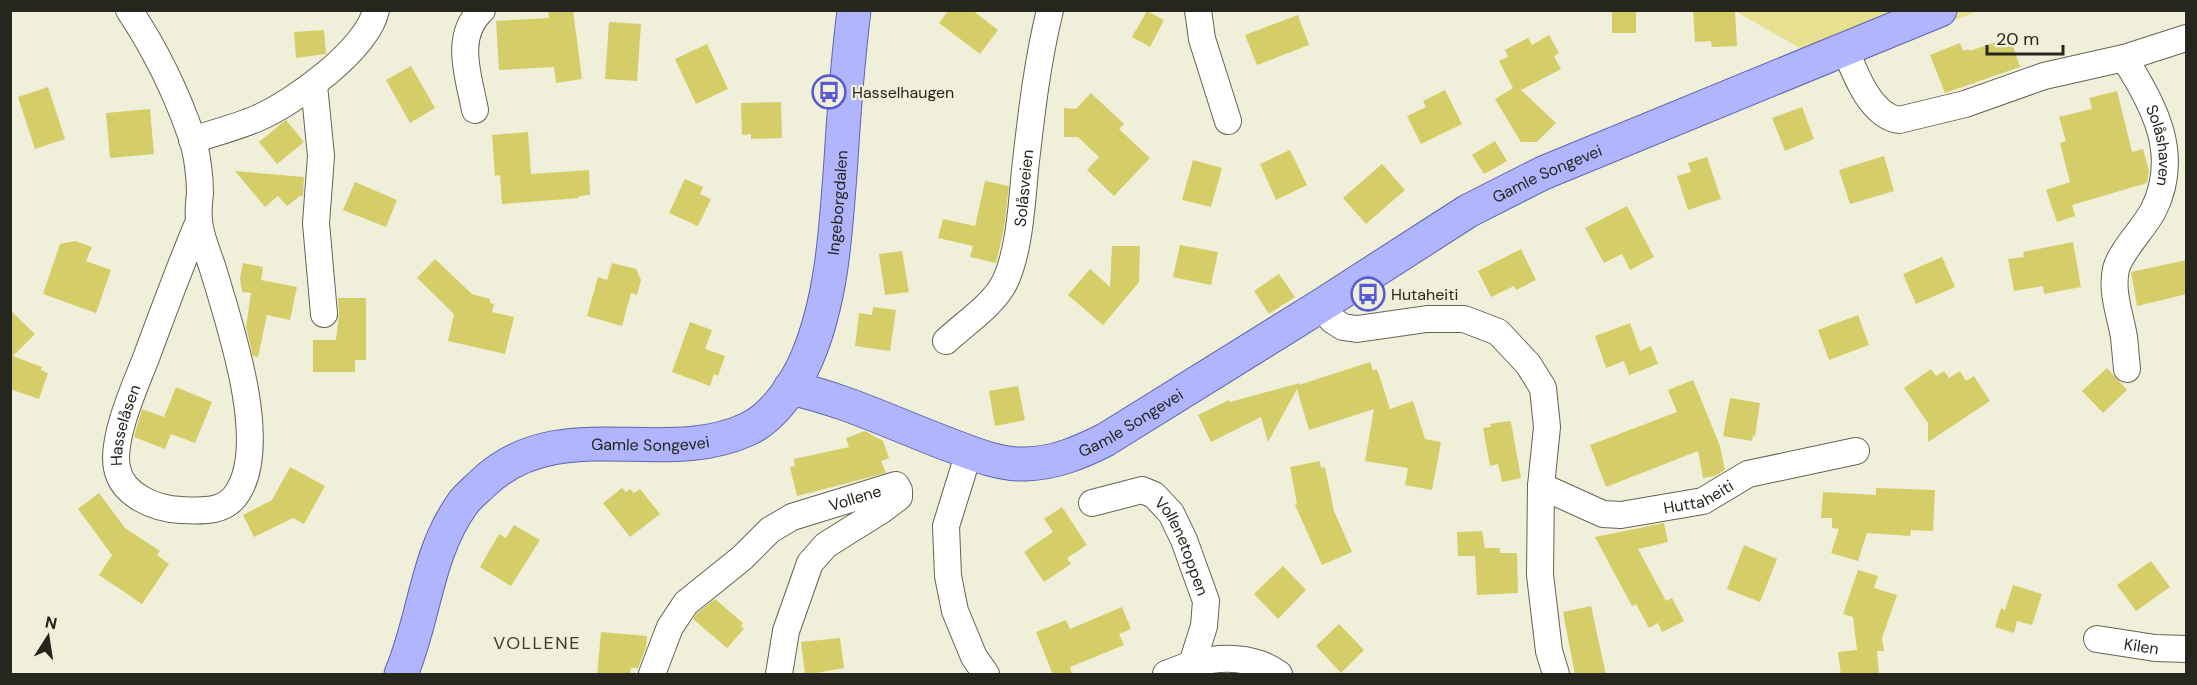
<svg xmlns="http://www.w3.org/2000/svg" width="2197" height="685" font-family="'DM Sans',sans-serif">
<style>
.green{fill:#e6e090}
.building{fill:#d5ce68}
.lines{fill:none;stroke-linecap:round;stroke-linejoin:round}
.minor-casing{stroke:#656452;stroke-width:28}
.major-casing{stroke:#5e63b0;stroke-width:35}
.minor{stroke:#fff;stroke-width:26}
.major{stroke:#b0b5fe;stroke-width:33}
.labels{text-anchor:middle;stroke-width:4.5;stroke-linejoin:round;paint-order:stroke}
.poi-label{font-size:16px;fill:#26261e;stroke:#f0efda;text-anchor:start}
.street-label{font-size:16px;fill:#26261e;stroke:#f0efda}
.neighbourhood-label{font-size:18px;letter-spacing:1.5px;fill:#3e3d2c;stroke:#f0efda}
</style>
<rect width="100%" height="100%" fill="#f0efda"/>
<path class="green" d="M1735,11h243l-12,5 -145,44z"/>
<g class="building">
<path d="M548,10h25l9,69 -26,4 -2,-16 -55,3 -3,-49 53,-3z"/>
<path d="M949,10h23l26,20 -18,24 -41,-31z"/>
<rect x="1612" y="10" width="24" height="23"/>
<path d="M1693,10l42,2 2,34 -25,1 -1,-6 -16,1z"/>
<path d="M1147,11l17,9 -14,27 -18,-10z"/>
<path d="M1298,15l11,30 -52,20 -12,-30z"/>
<path d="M609,22l32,2 -4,57 -32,-2z"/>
<path d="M324,30l2,24 -30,4 -2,-26z"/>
<path d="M1549,35l10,18 -5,3 7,13 -40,21 35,33 -19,19h-16l-26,-43 18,-11 -14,-27 9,-4 -3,-7 23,-12 4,7z"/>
<path d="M2010,37l10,30 -75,26 -15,-38 30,-12 3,8 6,-2 1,2z"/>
<path d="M707,44l21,45 -32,15 -21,-45z"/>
<path d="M411,66l24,42 -25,15 -24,-43z"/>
<path d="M48,87l17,52 -30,10 -17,-52z"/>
<path d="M1445,90l17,34 -41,20 -14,-28 19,-9 -3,-6z"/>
<path d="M2117,91l15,61 11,-3 6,22 -2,12 -75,22 3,11 -18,6 -11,-32 24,-8 -10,-39 6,-2 -7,-24 33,-8 -3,-11z"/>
<path d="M1091,93l33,31 -5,5 31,29 -36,38 -27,-26 12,-13 -21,-20h-14v-29l12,1z"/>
<path d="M781,102l1,36 -31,1v-5l-9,1 -1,-32z"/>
<path d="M1802,107l12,32 -29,12 -13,-33z"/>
<path d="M150,109l4,45 -44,4 -4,-45z"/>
<path d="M286,120l18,22 -27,22 -18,-22z"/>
<path d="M528,132l3,42 58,-4 1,25 -11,1v2l-77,6 -2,-29 -5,1 -3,-41z"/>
<path d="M1495,141l12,20 -23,13 -12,-19z"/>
<path d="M1290,150l17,35 -31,15 -16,-36z"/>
<path d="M1884,156l10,35 -44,13 -11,-34z"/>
<path d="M1707,157l14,42 -33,11 -11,-34 14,-4 -3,-9z"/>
<path d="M1193,160l29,8 -11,39 -29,-7z"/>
<path d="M1382,164l23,26 -39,34 -23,-26z"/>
<path d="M235,171l69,6 -1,19h-3l-13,10 -9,-10 -13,11z"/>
<path d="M685,179l18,8 -3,7 11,5 -13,27 -29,-13z"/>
<path d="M985,181l24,5 -5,42 -8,35 -26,-6 3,-11 -35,-8 5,-19 32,7z"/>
<path d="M355,182l42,18 -11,27 -43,-17z"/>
<path d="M1627,206l27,51 -24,13 -8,-16 -18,9 -19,-35z"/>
<path d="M75,241l17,6 -6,14 25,9 -15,43 -53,-19 17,-50z"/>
<path d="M2073,242l8,45 -37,7 -1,-8 -29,5 -6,-32 16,-2 -1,-5z"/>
<path d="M1180,245l38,7 -7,33 -38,-8z"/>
<path d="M1112,246h28l-1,36 -36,43 -35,-30 22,-26 20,18z"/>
<path d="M1521,249l15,31 -20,10 -2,-4 -23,11 -13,-26z"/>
<path d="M902,251l7,41 -24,3 -6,-41z"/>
<path d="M1942,257l13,30 -39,17 -13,-30z"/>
<path d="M435,259l37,35 18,5v4l4,1 -2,8 22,5 -9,37 -57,-13 6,-27 -37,-36z"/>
<path d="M2187,260v34l-50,12 -6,-34z"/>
<path d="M243,263l20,4 -2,13 36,7 -7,33 -23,-5 -9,42 -5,-1 -7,-29 5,-34 -9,-1 -2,-14z"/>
<path d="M612,263l24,6 5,11 -4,15 -6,-2 -9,33 -35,-10 11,-39 9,3z"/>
<path d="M1279,274l16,23 -26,17 -15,-23z"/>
<path d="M338,298h28v62h-11v12h-42v-32h23l3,-27z"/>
<path d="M873,307l23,3 -6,41 -35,-5 4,-33 13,2z"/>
<path d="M10,310l25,24 -22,22 29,11 -1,3 7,3 -9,26 -29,-10z"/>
<path d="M1858,315l11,30 -40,15 -11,-30z"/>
<path d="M690,322l22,8 -7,19 20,7 -7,20 -4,-2 -4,12 -38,-14z"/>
<path d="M1630,323l10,28 11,-5 7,18 -29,11 -5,-14 -18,7 -11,-32z"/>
<path d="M1370,362l3,9 4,-2 13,40 23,-8 12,38 16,3 -9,48 -27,-5 3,-17 -43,-7 9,-52 -65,21 -12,-41 -29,53 -7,-25 -50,25 -13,-27 31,-15 1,2 70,-19 -1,2z"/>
<path d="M2107,368l20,22 -24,23 -21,-22z"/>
<path d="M1931,369l5,7 8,-5 5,7 11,-7 6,10 8,-5 16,25 -62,41v-19l-24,-35z"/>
<path d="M1693,380l27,66 5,24 -10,6 -12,2 -5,-27 -92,36 -16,-42 87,-33 -9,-22z"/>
<path d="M1018,386l7,34 -30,6 -6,-35z"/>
<path d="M176,387l36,15 -17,41 -24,-9 -6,15 -31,-12 8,-28 22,8z"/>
<path d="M1730,398l30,5 -5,33 -2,-1 -1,6 -29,-5z"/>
<path d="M1509,421l2,1 10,56 -19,4 -4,-18 -8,2 -7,-38 8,-1 -1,-3z"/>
<path d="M865,431l18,10 6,17 -8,3 5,12 -89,23 -7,-29 5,-1 -1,-7 55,-12 -3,-9z"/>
<path d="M1320,461l1,7 4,-1 9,44 18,41 -30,13 -27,-60 2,-1 -7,-37z"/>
<path d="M290,467l35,19 -21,38 -11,-6 -39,19 -11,-22 29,-15z"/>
<path d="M622,488l4,4 4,-3 4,4 6,-4 20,25 -30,23 -27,-34z"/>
<path d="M1876,488l59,2 -2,41 -22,-1 -1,6 -43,-3 -9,28 -27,-8 8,-24 -7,-1v-10h-11l2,-26 53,3z"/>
<path d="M99,493l26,35 35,23 -3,4 12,9 -27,40 -43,-29 13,-20 -34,-46z"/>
<path d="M1062,507l25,38 -20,13 4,6 -27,18 -20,-30 29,-20 -9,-13z"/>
<path d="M1664,523l4,19 -30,7 28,52 6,-3 12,23 -22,11 -4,-9 -9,5 -13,-24 -4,2 -37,-69z"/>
<path d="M514,525l26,15 -29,46 -31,-19 19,-33 7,4z"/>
<path d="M1482,531l3,17h15v5h17l1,40 -41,2 -2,-39h-17l-1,-24z"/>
<path d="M1744,545l33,14 -17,43 -33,-13z"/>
<path d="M2151,561l19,26 -34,24 -19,-26z"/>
<path d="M1283,566l23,24 -28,29 -24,-25z"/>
<path d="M1858,570l20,6 -4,12 23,7 -15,43 2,13h-7l2,24h-38l-3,-23 19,-2 -4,-33 -10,-3z"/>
<path d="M2013,585l29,9 -10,31 -15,-4 -3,12 -19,-6 6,-19 4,2z"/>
<path d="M715,599l28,24 -2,3 3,3 -17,19 -34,-29 4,-6z"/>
<path d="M1591,606l15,69h-31l-12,-63z"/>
<path d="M1122,607l9,22 -12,5 5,11 -54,22 2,8h-19l-17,-43 30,-12 4,9z"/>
<path d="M1339,624l25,26 -23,23 -25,-27z"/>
<path d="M601,632l46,4 -1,11 -8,21h-7l-1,7h-33z"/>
<path d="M840,638l4,30 -39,7 -4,-33z"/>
</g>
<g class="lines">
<g class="minor-casing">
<g id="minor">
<path id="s1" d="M129,10c26,39 48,84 63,128 5,15 8,38 8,55 -1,8 -2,18 -1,27 1,16 9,33 14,49 16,54 57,172 25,223 -12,21 -36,19 -57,18 -26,-1 -59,-15 -64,-42 -6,-29 18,-82 29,-110 17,-46 34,-92 53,-137"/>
<path d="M1198,10l4,29 26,82"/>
<path d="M1846,51c9,23 25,65 53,69l66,-16 79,-28 80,-18 62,-20"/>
<path id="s2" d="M2124,58c31,48 57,98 29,153 -9,17 -33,41 -37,58 -5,23 4,45 8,68 1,10 2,21 3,32"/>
<path d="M314,85l7,71 -5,67 8,91"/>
<path d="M475,110c-6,-32 -22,-74 7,-100"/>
<path d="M192,140c22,-7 45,-13 66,-22 35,-15 110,-69 118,-108"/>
<path d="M1322,305l10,15 11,7 14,2 70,-10h37l34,13 30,32 15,24 4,39 -6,59 -1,89 9,76 7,23"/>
<path id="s3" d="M946,341c18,-17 43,-33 56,-54 17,-28 20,-85 23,-117 6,-53 12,-107 25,-160"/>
<path d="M969,452l-23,74 2,50 7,35 19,46 12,17"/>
<path id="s4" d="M1541,486l62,28 18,1 82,-14 45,-27 108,-23"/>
<path id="s5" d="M1092,503l50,-13 12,5 17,18 13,27 22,61 -2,25 -12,38 -26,10"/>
<path id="s6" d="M2097,639l58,9 31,1"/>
<path d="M1192,664c29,-8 62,-8 87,10"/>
<path id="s7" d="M652,674l18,-47 16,-24 56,-45 28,-28 22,-13 104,-32 3,5v7l-17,13 -56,35 -16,18 -24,68 -7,43"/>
</g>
</g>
<g class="major-casing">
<g id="major">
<path id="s8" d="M790,388c53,11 102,35 152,54 27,10 55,23 84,22 29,-1 53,-11 79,-24l217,-135 146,-94 75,-38 397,-163"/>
<path id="s9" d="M401,674c24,-56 25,-120 62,-171 5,-7 13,-13 20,-20 75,-72 181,-14 265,-54 26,-12 48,-45 59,-71 26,-61 29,-132 34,-198 3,-50 7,-100 13,-150"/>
</g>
</g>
<use href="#minor" class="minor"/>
<use href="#major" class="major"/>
</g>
<defs>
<g id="bus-ring" transform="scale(1.725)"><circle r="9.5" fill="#f0efda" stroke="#595bd3" stroke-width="1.5"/><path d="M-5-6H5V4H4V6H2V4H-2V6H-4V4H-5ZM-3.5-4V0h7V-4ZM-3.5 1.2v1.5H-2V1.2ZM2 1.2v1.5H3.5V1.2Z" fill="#595bd3"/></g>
</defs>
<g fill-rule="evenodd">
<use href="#bus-ring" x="829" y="92"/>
<use href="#bus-ring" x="1368" y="294"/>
</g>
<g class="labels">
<g class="poi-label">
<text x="852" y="98">Hasselhaugen</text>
<text x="1391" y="300">Hutaheiti</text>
</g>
<g class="street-label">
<text dy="6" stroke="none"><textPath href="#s2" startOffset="96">Solåshaven</textPath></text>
<text dy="6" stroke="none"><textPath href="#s8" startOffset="849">Gamle Songevei</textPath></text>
<text dy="6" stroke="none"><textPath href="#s3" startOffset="180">Solåsveien</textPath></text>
<text dy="6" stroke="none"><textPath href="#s9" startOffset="741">Ingeborgdalen</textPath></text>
<text dy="6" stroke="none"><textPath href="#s8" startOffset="363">Gamle Songevei</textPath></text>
<text dy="6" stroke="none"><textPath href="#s1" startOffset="696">Hasselåsen</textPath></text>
<text dy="6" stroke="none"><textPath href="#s9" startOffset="388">Gamle Songevei</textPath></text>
<text dy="6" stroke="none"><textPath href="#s4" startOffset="166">Huttaheiti</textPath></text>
<text dy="6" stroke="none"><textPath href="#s7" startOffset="282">Vollene</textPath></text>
<text dy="6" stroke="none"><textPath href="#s5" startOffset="124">Vollenetoppen</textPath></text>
<text dy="6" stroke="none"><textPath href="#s6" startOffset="45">Kilen</textPath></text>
</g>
<g class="neighbourhood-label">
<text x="537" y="649">VOLLENE</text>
</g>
</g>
<rect width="2197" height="685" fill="none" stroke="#26261e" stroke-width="24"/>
<g transform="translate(48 637) rotate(12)" stroke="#f0efda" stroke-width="4.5" paint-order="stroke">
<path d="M0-4.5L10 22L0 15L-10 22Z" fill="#26261e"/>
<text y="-9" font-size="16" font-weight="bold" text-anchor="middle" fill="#26261e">N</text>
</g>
<path d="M1987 45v9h76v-9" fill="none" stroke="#26261e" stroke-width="3"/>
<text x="1996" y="45" font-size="18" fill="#26261e" stroke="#f0efda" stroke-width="4.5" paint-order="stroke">20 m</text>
</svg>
